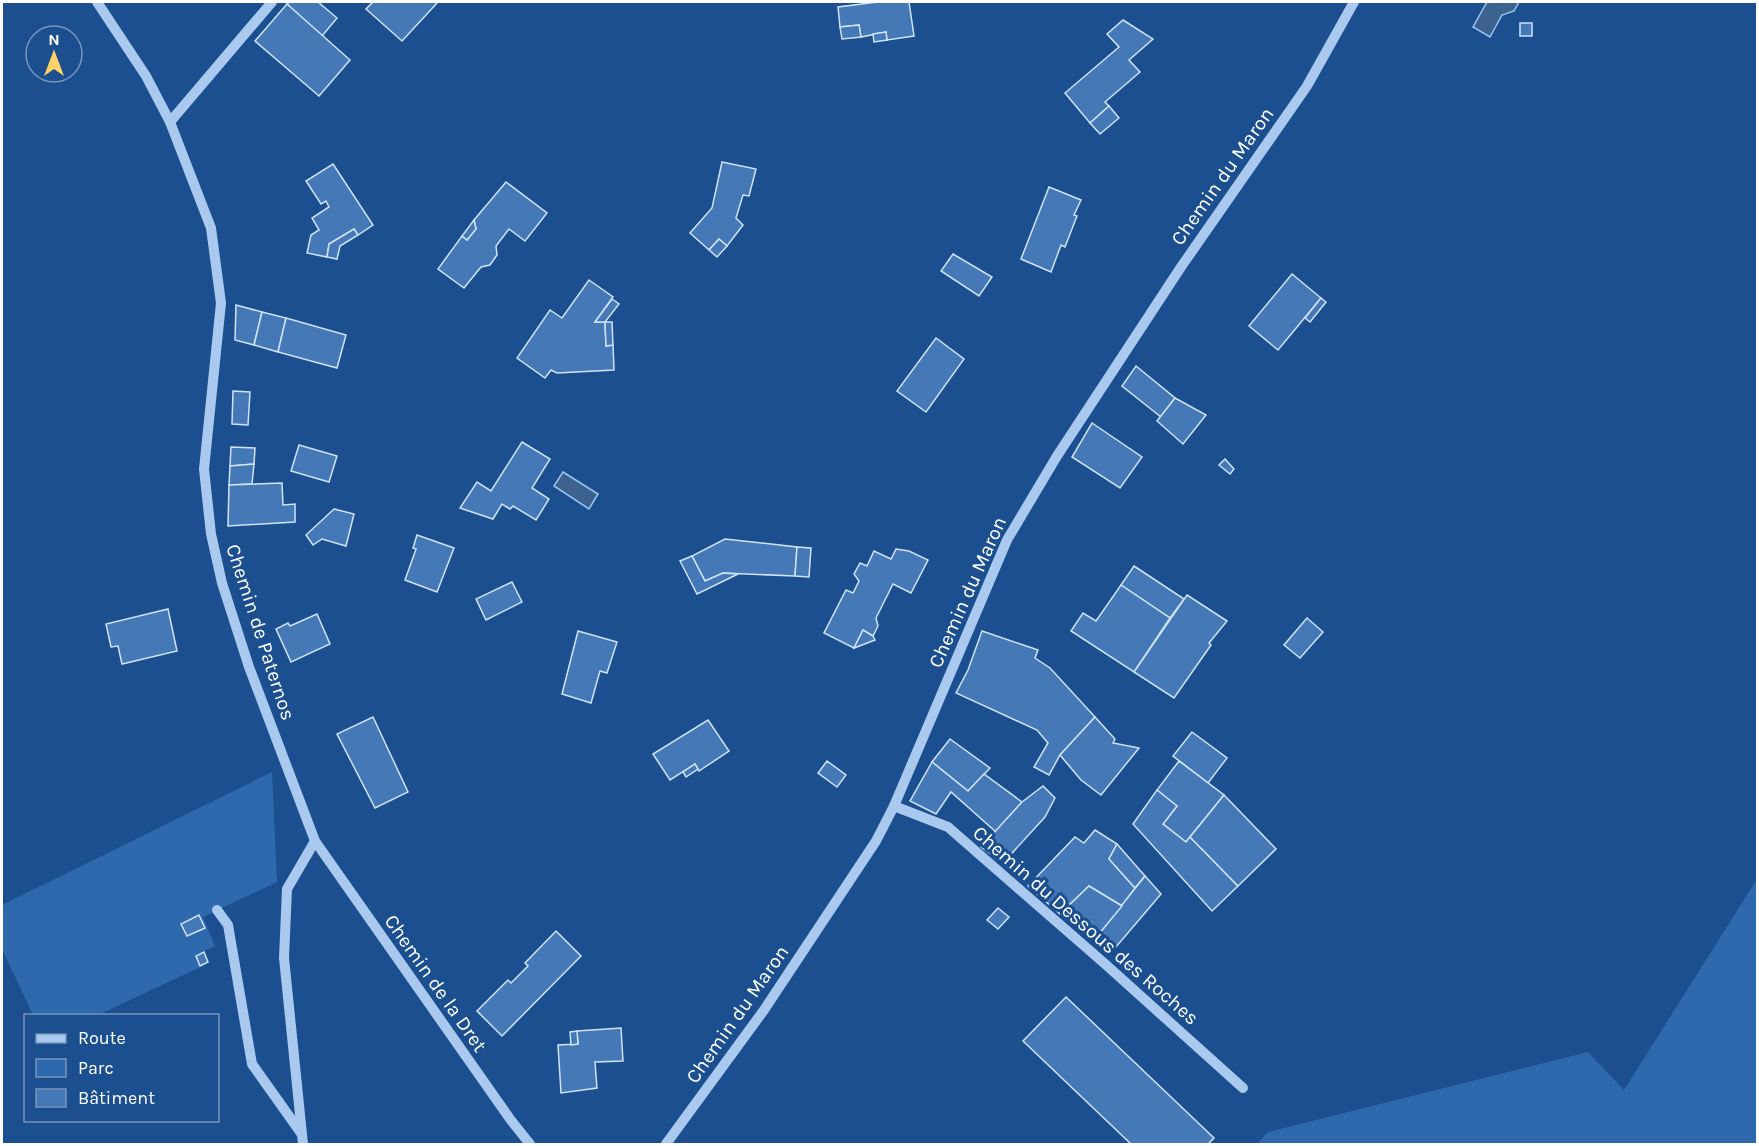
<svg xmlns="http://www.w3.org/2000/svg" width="1759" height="1146" font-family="Karla,sans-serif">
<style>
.green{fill:#2e69ad}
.water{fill:#3c6290;stroke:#9cc4f0;stroke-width:1.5}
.building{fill:#4478b7;stroke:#cfe3fa;stroke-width:1.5}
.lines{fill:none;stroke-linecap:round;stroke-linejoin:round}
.minor{stroke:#a9c9ee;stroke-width:10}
.labels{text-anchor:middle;stroke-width:6;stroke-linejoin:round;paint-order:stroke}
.street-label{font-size:20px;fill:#fff;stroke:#1b4f8f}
</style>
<rect width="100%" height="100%" fill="#1b4f8f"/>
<g class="green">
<path d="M272,772l5,110 -74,35 12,29 -11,5 5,12 -111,52h-65l-31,-66v-44z"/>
<path d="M1757,879v265h-500l11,-12 320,-80 36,38z"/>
</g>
<g class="water">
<path d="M1487,2h32l-5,9 -12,4 -12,22 -17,-10z"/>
<path d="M563,472l35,22 -9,15 -35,-23z"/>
</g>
<g class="building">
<path d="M290,2h28l19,16 -15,18 -35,-32z"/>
<path d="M373,2h65l-36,39 -36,-32z"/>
<path d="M878,2h31l5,34 -27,4 -1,-8 -25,5 -2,-12 -19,2 -2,-20z"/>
<path d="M287,4l63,56 -31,36 -64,-55z"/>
<path d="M1123,20l30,19 -24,21 11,12 -35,30 4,4 -19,17 -25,-30 54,-46 -12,-13z"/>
<rect x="1520" y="23" width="12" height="13"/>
<path d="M859,25l2,12 -19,2 -2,-12z"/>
<path d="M886,32l1,8 -13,2 -1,-8z"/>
<path d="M1109,106l10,12 -19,16 -10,-11z"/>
<path d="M722,162l34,7 -7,27 -6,-1 -7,23 7,7 -16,21 -8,-7 -10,11 -19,-17 22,-25z"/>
<path d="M333,164l40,61 -15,10 -4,-6 -25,15 -2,13 -20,-4 4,-18 8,-5 -7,-12 17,-11 -3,-6 -5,3 -15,-23z"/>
<path d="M506,182l41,31 -22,28 -16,-12 -13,17 1,9 -7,10 -9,2 -17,21 -26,-19 24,-33 5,4 9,-11 -2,-9z"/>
<path d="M1049,187l32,13 -7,15 3,1 -12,31 -4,-2 -10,27 -30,-13z"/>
<path d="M474,220l2,9 -9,11 -5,-4z"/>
<path d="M354,229l4,6 -18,11 -3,13 -10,-2 2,-13z"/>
<path d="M719,239l8,7 -10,11 -8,-7z"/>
<path d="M953,254l39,23 -13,19 -38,-25z"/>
<path d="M1292,274l29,24 -43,52 -29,-24z"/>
<path d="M589,280l24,17 -18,25h10l1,24 7,-1 1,25 -57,3 -6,-3 -6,8 -28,-20 33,-48 12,8z"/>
<path d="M1321,298l5,4 -16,20 -5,-4z"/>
<path d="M612,299l7,5 -14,18h-10z"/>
<path d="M236,305l26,7 -8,33 -19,-5z"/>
<path d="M262,312l24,6 -8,34 -24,-7z"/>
<path d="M286,318l60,17 -9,33 -59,-16z"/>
<path d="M605,322h7l1,23 -7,1z"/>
<path d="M936,338l28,21 -38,53 -29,-21z"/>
<path d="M1136,366l39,32 -14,19 -39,-31z"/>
<path d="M233,391l17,1 -2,33 -16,-1z"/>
<path d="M1175,398l31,17 -23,29 -26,-23z"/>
<path d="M1092,423l50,34 -22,31 -48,-31z"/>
<path d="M522,442l28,17 -18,29 17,11 -13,21 -23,-14 -3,3 -8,-5 -9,15 -33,-11 17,-26 14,9z"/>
<path d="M299,445l38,11 -8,26 -38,-11z"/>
<path d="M231,447l24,1 -1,16 -24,2z"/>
<path d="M1225,459l9,10 -4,5 -11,-9z"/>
<path d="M254,464l-2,20 -23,1 1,-19z"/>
<path d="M282,483l1,22 12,-1v18l-67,4 1,-41z"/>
<path d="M334,509l20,5 -8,32 -24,-7 -9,6 -7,-10z"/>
<path d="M417,535l37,13 -17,44 -32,-12 11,-31 -3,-1z"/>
<path d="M725,539l72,8 -2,29 -72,-3 -18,8 -13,-25z"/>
<path d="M797,547l14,1 -2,29 -14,-1z"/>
<path d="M896,549l13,2 19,9 -17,33 -18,-9 -17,34 2,8 -5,10 -10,-6 -9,18 -30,-15 22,-43 7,3 6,-12 -5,-7 6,-11 7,3 7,-15 17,8z"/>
<path d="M692,556l13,25 18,-8 15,1 -41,20 -17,-33z"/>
<path d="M1134,566l50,33 -14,19 -49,-33z"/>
<path d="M512,582l10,20 -36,18 -10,-21z"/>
<path d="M1121,585l49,33 -36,54 -63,-41 12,-18 13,8z"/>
<path d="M1187,595l40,26 -18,22 2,2 -37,53 -40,-26z"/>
<path d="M168,609l9,42 -55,13 -4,-18 -7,1 -5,-23z"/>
<path d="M317,614l13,30 -39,18 -15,-33 12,-6 2,3z"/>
<path d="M1307,618l16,14 -23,26 -16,-13z"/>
<path d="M863,630l10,6 2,4 -21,8z"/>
<path d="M578,631l39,11 -10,31 -7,-2 -9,32 -29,-9z"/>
<path d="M982,631l56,19 -3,8 15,10 45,49 -35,38 -11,20 -15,-8 14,-24 -11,-13 -81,-37 12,-23z"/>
<path d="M373,717l35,75 -33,16 -38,-74z"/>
<path d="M1095,717l20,22 -2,4 26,5 -38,47 -20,-15 -21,-25z"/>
<path d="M708,720l21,31 -30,20 -4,-7 -25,16 -17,-26z"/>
<path d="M1192,732l35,26 -19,25 -35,-27z"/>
<path d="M950,739l40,29 -22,23 -36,-29z"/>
<path d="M827,761l19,14 -9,12 -19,-14z"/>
<path d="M1179,761l45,34 -38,47 -23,-18 14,-18 -20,-16z"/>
<path d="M932,762l36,29 16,-17 38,28 -26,30 -45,-40 -15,22 -26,-13z"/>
<path d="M695,764l3,5 -12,8 -3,-5z"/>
<path d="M1043,786l12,12 -10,19 -42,46 -22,-16 41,-45z"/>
<path d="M1157,790l20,16 -14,18 23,18 4,-5 48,49 -26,25 -79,-87z"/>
<path d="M1224,795l52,54 -38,37 -48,-49z"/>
<path d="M1095,830l22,14 -8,15 26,29 -13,18 -33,-20 -29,28 -32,-28 47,-49 9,6z"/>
<path d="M1117,844l28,32 -10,12 -26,-29z"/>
<path d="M1145,876l16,18 -51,60 -16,-14z"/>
<path d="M1089,886l33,20 -28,34 -32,-28z"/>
<path d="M998,908l11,9 -11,12 -11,-9z"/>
<path d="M199,915l6,13 -18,8 -6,-12z"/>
<path d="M556,931l25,25 -79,80 -25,-25 31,-31 3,3 17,-17 -3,-3z"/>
<path d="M204,952l4,10 -8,4 -4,-10z"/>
<path d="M1066,997l148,141 -6,6h-77l-108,-103z"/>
<path d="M621,1028l2,33 -28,1 2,26 -36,5 -3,-48 20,-1 -1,-13z"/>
<path d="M577,1031l1,13 -7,1 -1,-13z"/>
</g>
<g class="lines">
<g class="minor">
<path d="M97,2l49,74 24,46 41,106 10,75 -17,166 7,65 11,49 27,84 66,174 195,278 20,25"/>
<path d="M170,122l102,-120"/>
<path d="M894,806l54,21 156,136 139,125"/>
<path d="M217,910l11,15 24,139 49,69"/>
<path d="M303,1144l-19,-186 3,-69 28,-48"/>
<path d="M666,1144l98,-134 112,-169 18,-35 113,-266 50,-84 124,-189 126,-181 47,-84"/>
</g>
</g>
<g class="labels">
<g class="street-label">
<text transform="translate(1222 176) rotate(-55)" y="7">Chemin du Maron</text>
<text transform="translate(967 592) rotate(-66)" y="7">Chemin du Maron</text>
<text transform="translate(261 632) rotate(72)" y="7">Chemin de Paternos</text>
<text transform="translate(1086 925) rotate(41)" y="7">Chemin du Dessous des Roches</text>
<text transform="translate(436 983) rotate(55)" y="7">Chemin de la Dret</text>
<text transform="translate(737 1014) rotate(-55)" y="7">Chemin du Maron</text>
</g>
</g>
<rect width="1759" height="1146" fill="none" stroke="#ffffff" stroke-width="6"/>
<rect x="24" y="1014" width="195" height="108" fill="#1b4f8f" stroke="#7695bc" stroke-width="1.5"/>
<rect x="36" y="1034" width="30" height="9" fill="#a9c9ee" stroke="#7695bc" stroke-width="1.5"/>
<text x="78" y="1044" font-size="18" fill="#ffffff">Route</text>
<rect x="36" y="1059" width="30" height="18" fill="#2e69ad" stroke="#7695bc" stroke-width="1.5"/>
<text x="78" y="1074" font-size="18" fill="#ffffff">Parc</text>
<rect x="36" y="1089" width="30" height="18" fill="#4478b7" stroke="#7695bc" stroke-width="1.5"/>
<text x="78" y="1104" font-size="18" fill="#ffffff">Bâtiment</text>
<g transform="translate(54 54)"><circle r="28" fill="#1b4f8f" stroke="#7695bc" stroke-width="1.5"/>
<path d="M0-4.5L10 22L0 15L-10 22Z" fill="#ffd166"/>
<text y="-9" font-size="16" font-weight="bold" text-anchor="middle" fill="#ffffff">N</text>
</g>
</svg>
